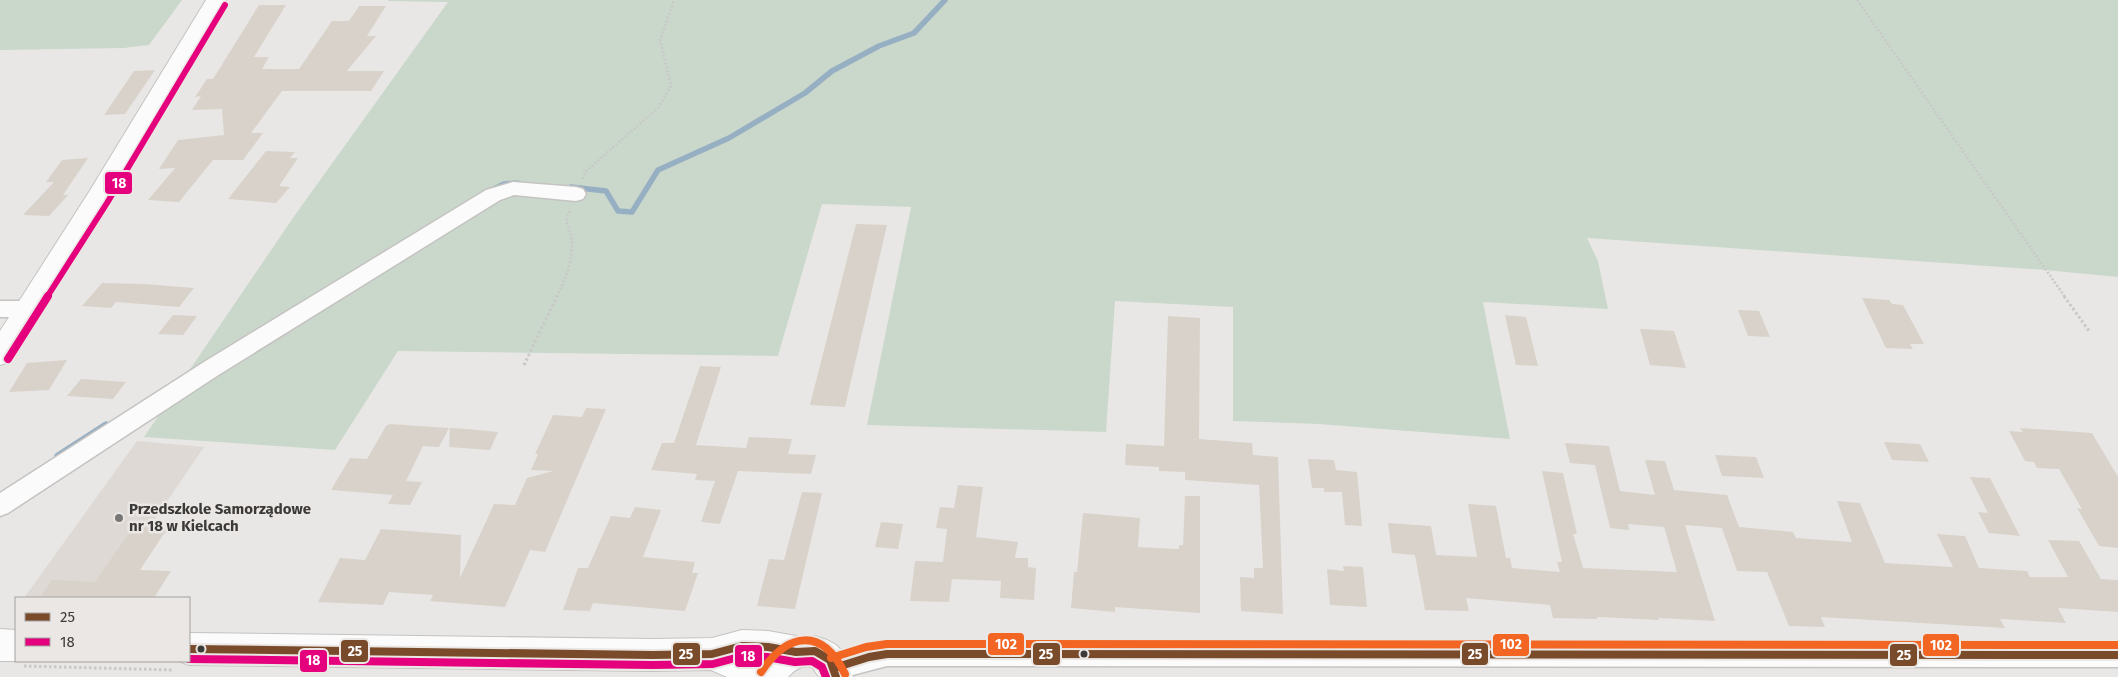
<svg xmlns="http://www.w3.org/2000/svg" width="2118" height="677" font-family="'Fira Sans',sans-serif">
<style>
.built{fill:#ded9d4}
.green{fill:#cad8cb}
.lines{fill:none;stroke-linecap:round;stroke-linejoin:round}
.stream-far1{stroke:#97afc3;stroke-width:5.5}
.stream{stroke:#97afc3;stroke-width:7}
.building{fill:#d8d2ca}
.minor-casing{stroke:#c4c3c2;stroke-width:3}
.major-casing{stroke:#c4c3c2;stroke-width:2}
.path-far1{stroke:#c8c8c8;stroke-width:2.5;stroke-dasharray:2 2;stroke-linecap:butt}
.path{stroke:#c8c8c8;stroke-width:3;stroke-dasharray:2.5 2.5;stroke-linecap:butt}
.minor{fill:#fcfbfb;fill-rule:evenodd}
.major{fill:#fcfbfb;fill-rule:evenodd}
.bus-1-casing{stroke:#eae7e4;stroke-width:12}
.bus-2-far1-casing{stroke:#eae7e4;stroke-width:9}
.bus-2-casing{stroke:#eae7e4;stroke-width:12}
.bus-3-casing{stroke:#eae7e4;stroke-width:12}
.bus-1{stroke:#7a4b2a;stroke-width:8}
.bus-2-far1{stroke:#e5007d;stroke-width:6}
.bus-2{stroke:#e5007d;stroke-width:8}
.bus-3{stroke:#f26522;stroke-width:8}
.poi-dot{fill:#787775;stroke:#eae7e4;stroke-width:2}
.bus-dot{fill:#3b3a39;stroke:#eae7e4;stroke-width:2}
.labels{text-anchor:middle;stroke-width:5;stroke-linejoin:round;paint-order:stroke}
.poi-label{font-size:15px;font-weight:bold;fill:#3b3a39;stroke:#eae7e4;text-anchor:start}
.line-badge{stroke:#eae7e4;stroke-width:2}
.badge-label{font-size:14px;text-anchor:middle;font-weight:bold;fill:#fff}
</style>
<rect width="100%" height="100%" fill="#e9e7e5"/>
<path class="built" d="M137,441l67,6 -103,151h-77z"/>
<g class="green">
<path d="M0,0h182l-33,45 -25,3 -124,2z"/>
<path d="M389,0h1729v277l-73,-7 -458,-32 11,23 10,48 -125,-7 27,137 -191,-15 -86,-3v-114l-118,-6 -9,131 -239,-7 44,-218 -89,-3 -44,152 -380,-5 -63,99 -191,-13 151,-222 153,-213 -60,-1z"/>
</g>
<g class="lines">
<g class="stream-far1">
<path d="M571,187l35,4 12,20 14,1 26,-42 71,-32 76,-45 27,-22 47,-25 35,-13 31,-33"/>
<path d="M490,191l14,-7 14,-1"/>
</g>
<path class="stream" d="M58,456l48,-31"/>
</g>
<g class="building">
<path d="M259,5h27l-32,52h15l-7,12h37l33,-48h17l10,-15h27l-19,30h9l-29,35h37l-13,20h-89l-31,42h12l-20,27h-30l-34,42 -31,-2 27,-32 -16,1 19,-29 46,-5 -2,-26 -30,1 9,-14 -6,1 12,-18h6z"/>
<path d="M155,70l-30,44 -21,1 30,-44z"/>
<path d="M266,151l29,1 -5,6h8l-19,28 11,1 -14,16 -48,-4z"/>
<path d="M88,158l-25,37h5l-19,21 -26,-1 31,-33h-8l16,-22z"/>
<path d="M856,224l31,1 -42,182 -35,-2z"/>
<path d="M102,283l42,1 50,4 -15,19 -63,-5 -5,6 -29,-2z"/>
<path d="M1862,298l27,2 3,4 11,1 21,39h-14l3,5 -27,-1z"/>
<path d="M1738,310l21,1 11,26 -22,-1z"/>
<path d="M173,315l24,1 -14,19 -25,-1z"/>
<path d="M1505,315l21,2 12,49 -22,-1z"/>
<path d="M1168,316l32,2 -1,121 53,4 1,12 25,2 5,157 -42,-3 -1,-34 14,1v-10h9l-4,-83 -74,-5v-8l-26,-1v-4l-34,-2 1,-21 38,2z"/>
<path d="M1640,329l34,2 12,37 -36,-3z"/>
<path d="M67,360l-18,30 -40,2 18,-29z"/>
<path d="M700,366l21,1 -25,78 50,3 3,-11 43,2 -4,15 28,1 -5,19 -73,-3 -18,53 -19,-2 14,-41 -20,-1 2,-6 -46,-4 11,-27h12z"/>
<path d="M81,379l45,3 -13,17 -46,-3z"/>
<path d="M586,408l20,1 -61,143 -15,-2 -25,57 -75,-6 3,-6 -44,-3 -6,13 -65,-3 22,-44 25,2 16,-31 80,6 -1,43 34,-74 21,1 12,-27 26,-7 -22,-1 7,-16h-3l18,-39 29,2z"/>
<path d="M390,424l59,4 -10,19 -16,-1 -17,35 16,1 -12,23 -22,-1 5,-9 -62,-5 19,-32 17,1 19,-33z"/>
<path d="M450,428l18,1 30,3 -8,18 -41,-3z"/>
<path d="M2020,428l72,5 26,44v71l-19,-2 -22,-38 5,1 -23,-40 -22,-1 -3,-6 -9,-1 -16,-30 14,1z"/>
<path d="M1884,442l36,2 9,18 -37,-2z"/>
<path d="M1565,443l44,3 11,45 35,4 -10,-35 20,1 9,29 53,5 12,32 54,5 3,6 56,4 -15,-41 23,2 25,60 68,4 -16,-33 28,2 14,32 48,3 3,6h38l-20,-37 31,1 22,38 17,1v32l-60,-4 8,15 -66,-4 5,9 -184,-11 4,10 -36,-1 -22,-54 -30,-1 -15,-43 -37,-3 30,96 -57,-3 1,2 -62,-3v2l-44,-1 -3,-13 -84,-7 3,13 -44,-1 -10,-55 -23,-2 -4,-30 43,3 5,29 41,2 -9,-53 28,2 10,52h4l2,10 48,4 -3,-10h5l-20,-91 21,2 14,61h-4l10,34 94,4 -13,-45 -36,-3 1,6 -19,-2 -15,-63 -25,-2z"/>
<path d="M1715,455l41,2 8,21 -42,-2z"/>
<path d="M1308,459l26,1 2,10 21,2 5,54 -17,-1 -3,-33h-18v-4h-12z"/>
<path d="M1970,477l20,1 30,58 -31,-3 -11,-21 10,1z"/>
<path d="M958,485l25,2 -7,50 42,5 -3,16h13v9l8,1 -2,32 -34,-2 1,-17 -49,-2 -3,23 -39,-1 5,-40 28,1 4,-33 -11,-1 4,-21 14,1z"/>
<path d="M802,492l20,1 -27,116 -38,-3 12,-47 15,1z"/>
<path d="M1185,496h15v117l-85,-6v5l-44,-4 3,-36h3l6,-59 57,5 -2,29 41,2v-4h4z"/>
<path d="M635,507l26,3 -18,47 52,5 -3,11h6l-13,38 -92,-8 -3,8 -27,-1 15,-42h10l23,-52 19,2z"/>
<path d="M881,522l22,2 -5,25 -23,-2z"/>
<path d="M134,526l33,3 -27,41 31,1 -17,27h-114l12,-18 43,2z"/>
<path d="M1343,566l20,1 4,40 -37,-2 -3,-36 17,2z"/>
</g>
<g class="lines">
<g class="minor-casing">
<g id="minor">
<path d="M513,182l63,5 7,2 3,5 -3,5 -7,2 -62,-6 -14,5 -280,174 -212,139 -8,3v-23l204,-131 282,-172z"/>
<path d="M0,301h29l7,2 3,6 -3,6 -7,2h-29z"/>
<path d="M887,642l1231,1v24l-1231,-1 -42,11h-20l-4,-9 4,-9 44,-14z"/>
</g>
</g>
<g class="major-casing">
<g id="major">
<path d="M206,0h20l-116,198 -100,164 -10,3v-34l89,-139z"/>
<path d="M0,629l16,1v31h3h-19z"/>
<path d="M742,630l26,1 28,5h19l12,4 9,5 8,8 9,24h-34l-7,-10c-11,-2 -16,2 -24,10h-61l-16,-7 -58,1 -464,-6 -10,-4h10v-28l464,6 59,-1z"/>
</g>
</g>
<g class="path-far1">
<path d="M1857,0l208,297"/>
<path d="M583,179l2,-7 73,-64 13,-22 -11,-46 14,-40"/>
<path d="M557,297c11,-25 22,-50 9,-76l4,-11"/>
</g>
<g class="path">
<path d="M2064,296l25,35"/>
<path d="M524,365l33,-69"/>
<path d="M24,666l149,4"/>
</g>
<use href="#minor" class="minor"/>
<use href="#major" class="major"/>
<g class="bus-1-casing">
<g id="bus-1">
<path d="M189,649l464,6 59,-1 30,-8 26,1 28,5 19,-1 15,9 6,17"/>
<path d="M834,668l35,-11 18,-3 1231,1"/>
</g>
</g>
<g class="bus-2-far1-casing">
<path id="bus-2-far1" d="M47,297l60,-94 118,-198"/>
</g>
<g class="bus-2-casing">
<g id="bus-2">
<path d="M8,359l40,-63"/>
<path d="M189,659l464,6 60,-1 30,-8 24,1 28,5 17,-1 10,6 4,10"/>
</g>
</g>
<g class="bus-3-casing">
<g id="bus-3">
<path d="M831,658l35,-11 21,-3 1231,1"/>
<path d="M761,672c27,-40 61,-45 84,2"/>
</g>
</g>
<use href="#bus-1" class="bus-1"/>
<use href="#bus-2-far1" class="bus-2-far1"/>
<use href="#bus-2" class="bus-2"/>
<use href="#bus-3" class="bus-3"/>
</g>
<circle class="poi-dot" cx="119" cy="518" r="5"/>
<g class="bus-dot">
<circle cx="201" cy="649" r="4.5"/>
<circle cx="1084" cy="654" r="4.5"/>
</g>
<g class="labels">
<g class="poi-label">
<text x="129" y="514">Przedszkole Samorządowe<tspan x="129" dy="17">nr 18 w Kielcach</tspan></text>
</g>
</g>
<g class="line-badge">
<rect x="104" y="171" width="29" height="24" rx="5" fill="#e5007d"/>
<rect x="987" y="632" width="38" height="24" rx="5" fill="#f26522"/>
<rect x="1492" y="633" width="38" height="24" rx="5" fill="#f26522"/>
<rect x="1922" y="633" width="38" height="24" rx="5" fill="#f26522"/>
<rect x="340" y="639" width="29" height="24" rx="5" fill="#7a4b2a"/>
<rect x="1032" y="642" width="29" height="24" rx="5" fill="#7a4b2a"/>
<rect x="672" y="642" width="29" height="24" rx="5" fill="#7a4b2a"/>
<rect x="1461" y="642" width="28" height="24" rx="5" fill="#7a4b2a"/>
<rect x="1889" y="643" width="29" height="24" rx="5" fill="#7a4b2a"/>
<rect x="734" y="644" width="29" height="24" rx="5" fill="#e5007d"/>
<rect x="299" y="649" width="29" height="24" rx="5" fill="#e5007d"/>
</g>
<g class="badge-label">
<text x="119" y="188">18</text>
<text x="1006" y="649">102</text>
<text x="1511" y="649">102</text>
<text x="1941" y="650">102</text>
<text x="355" y="656">25</text>
<text x="1046" y="659">25</text>
<text x="686" y="659">25</text>
<text x="1475" y="659">25</text>
<text x="1904" y="660">25</text>
<text x="748" y="661">18</text>
<text x="313" y="665">18</text>
</g>
<rect x="15" y="597" width="175" height="65" fill="#eae7e4" stroke="#a4a2a0"/>
<rect x="25" y="613" width="25" height="8" fill="#7a4b2a" stroke="#a4a2a0"/>
<text x="60" y="622" font-size="15" fill="#3b3a39">25</text>
<rect x="25" y="638" width="25" height="8" fill="#e5007d" stroke="#a4a2a0"/>
<text x="60" y="647" font-size="15" fill="#3b3a39">18</text>
</svg>
